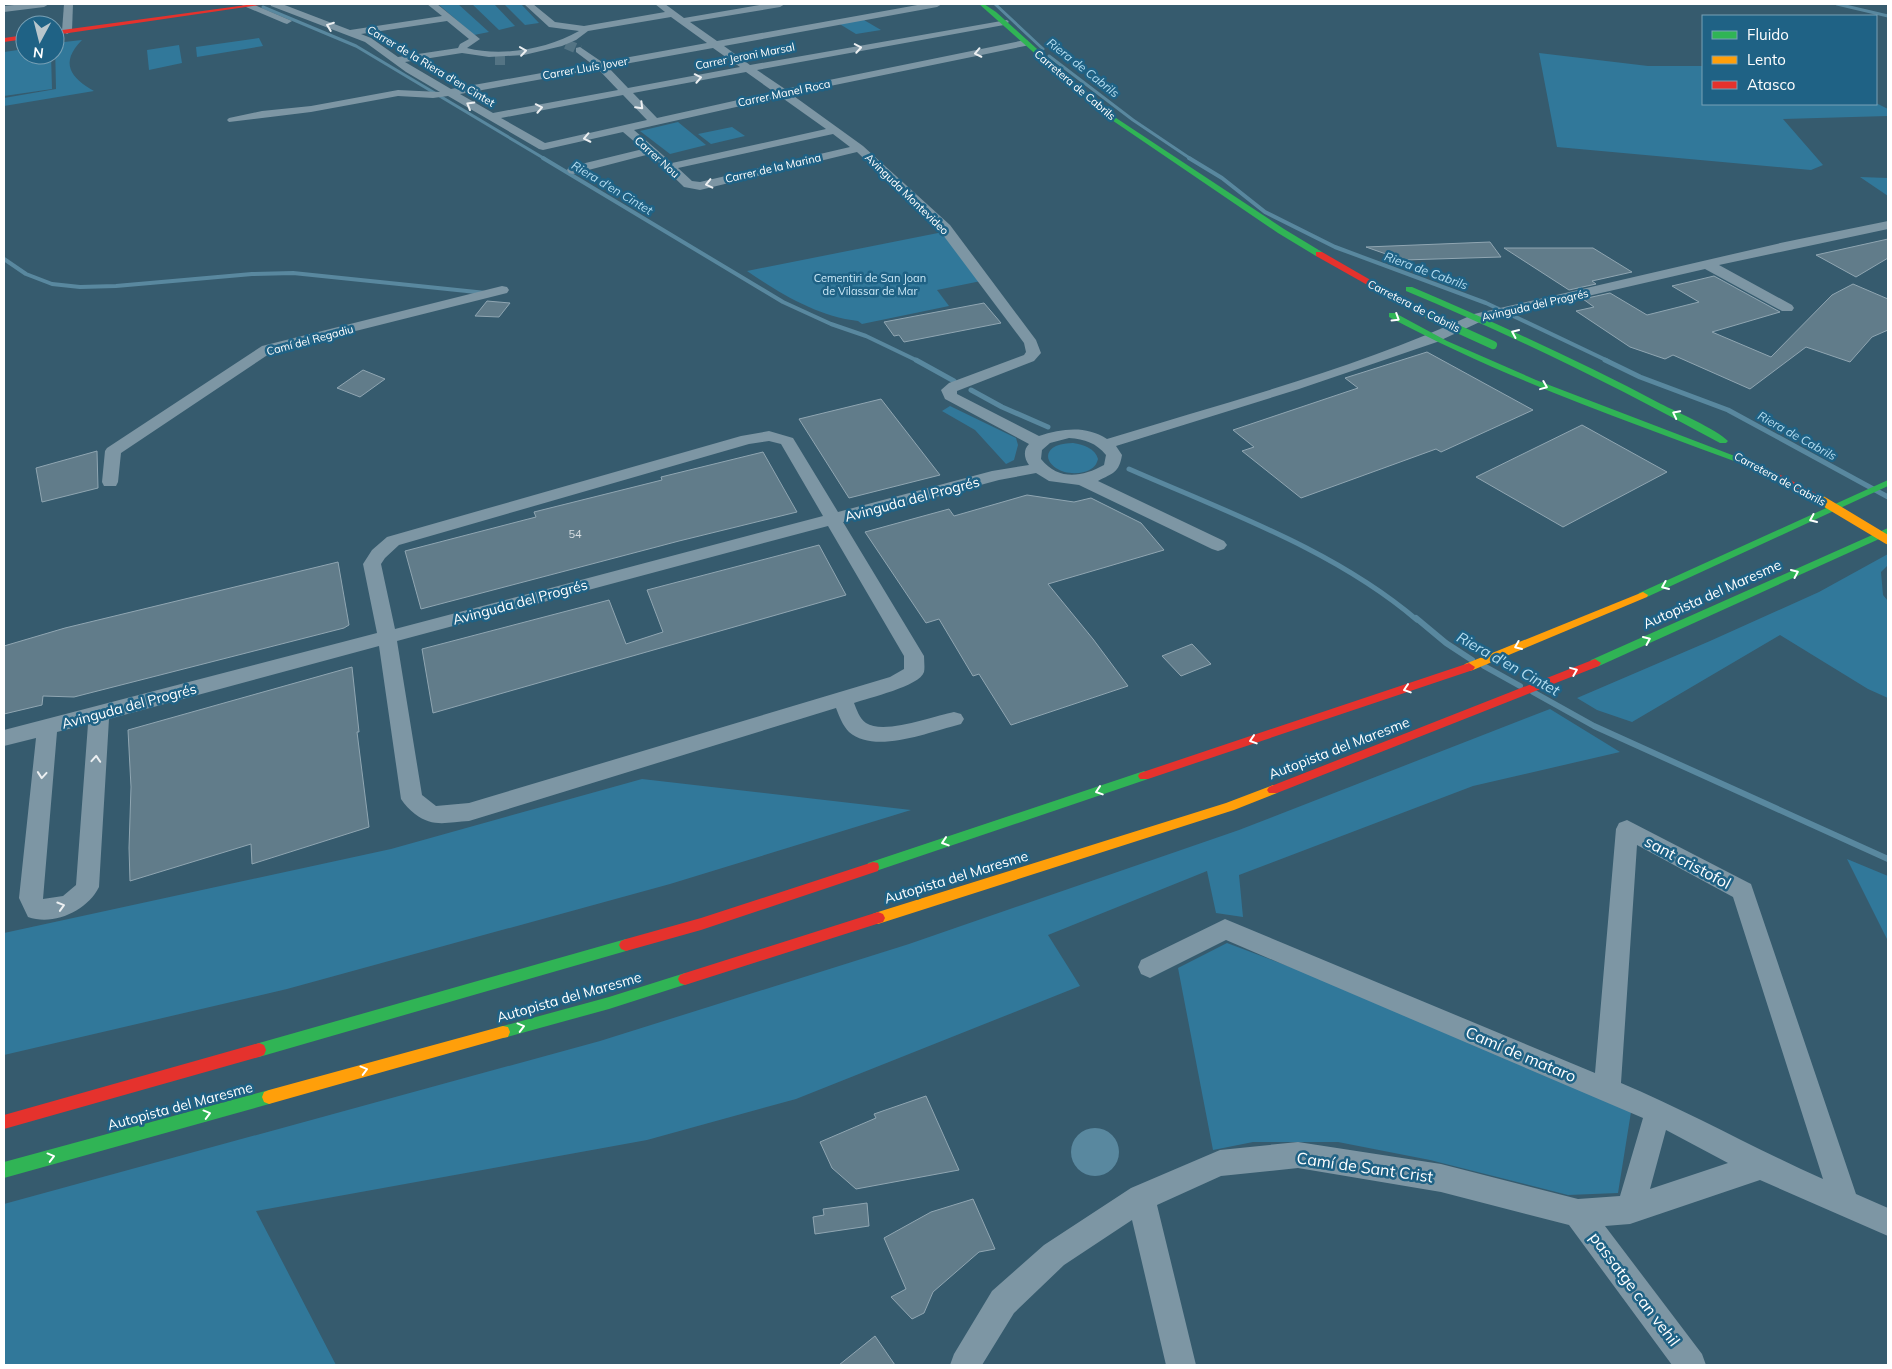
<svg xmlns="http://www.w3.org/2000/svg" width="1892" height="1369" font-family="Mulish,sans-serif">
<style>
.green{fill:#31789a}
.water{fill:#59889f}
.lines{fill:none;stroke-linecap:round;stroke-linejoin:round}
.stream-far3{stroke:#59889f;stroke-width:3}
.stream-far2{stroke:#59889f;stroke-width:4}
.stream-far1{stroke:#59889f;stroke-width:5}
.stream{stroke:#59889f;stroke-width:6}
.building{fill:#617c8a;stroke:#90a6b2}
.street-tunnel{stroke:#547484;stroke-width:10;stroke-dasharray:10 5;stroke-linecap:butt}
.street{fill:#7d96a4;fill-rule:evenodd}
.fast{fill:#30b455;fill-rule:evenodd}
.slow{fill:#ff9f0a;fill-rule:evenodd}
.jam{fill:#e5322d;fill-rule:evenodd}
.fast-bridge{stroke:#30b455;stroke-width:8}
.slow-bridge{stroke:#ff9f0a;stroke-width:9}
.oneway{stroke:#eceff1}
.oneway2{stroke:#fff}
.labels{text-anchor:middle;stroke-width:5;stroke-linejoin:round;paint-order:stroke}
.far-street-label{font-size:11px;fill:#fff;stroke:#1f6285}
.far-park-label{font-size:11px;fill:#cce9f7;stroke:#1f6285}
.number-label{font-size:11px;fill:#d8dee2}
.far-water-label{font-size:12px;font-style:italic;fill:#b3ddf1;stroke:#1f6285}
.street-label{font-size:14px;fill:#fff;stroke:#1f6285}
.water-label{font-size:15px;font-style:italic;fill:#b3ddf1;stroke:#1f6285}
.near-street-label{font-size:16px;fill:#fff;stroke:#1f6285}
</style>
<rect width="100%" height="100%" fill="#365b6e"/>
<g class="green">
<path d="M438,4h20l31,28 -15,3z"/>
<path d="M472,4h22l21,22 -16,4z"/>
<path d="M504,4h17l18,19 -14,2z"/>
<path d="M864,20l17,10 -25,4 -18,-11z"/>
<path d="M259,38l4,8 -66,11 -1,-10z"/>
<path d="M82,40c-23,23 -11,38 12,51l-90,15v-8l52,-9 -1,-46z"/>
<path d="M179,45l3,18 -33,7 -2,-20z"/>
<path d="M25,49v6h26l1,34 -48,7v-44z"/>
<path d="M1539,53l109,13h55v38l173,-1 12,6v7l-105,3 40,46 -12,5 -254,-23z"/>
<path d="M678,122l28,23 -36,9 -30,-23z"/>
<path d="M732,127l13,9 -34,8 -13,-10z"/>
<path d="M1860,177l28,1v18z"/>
<path d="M943,232l38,49 -44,9 12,16 -87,18 -4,-3c-41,-5 -77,-27 -111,-50z"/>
<path d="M950,406l66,32 2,7 -4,15 -8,4 -31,-34 -33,-19z"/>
<path d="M1073,443c11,2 22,5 25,16 -2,8 -7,11 -14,13 -34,8 -55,-28 -11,-29z"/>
<path d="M1888,554v11l-7,7 2,23 5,6v97l-20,-9 -88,-54 -148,87 -35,-12 -20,-12 133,-57 109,-49z"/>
<path d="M1550,709l70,43 -147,34 -234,89 4,42 -27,-4 -9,-42 -159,64 32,51 -284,113 -149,41 -391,71 80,154h-332v-161l596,-163 309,-97 330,-114z"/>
<path d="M642,779l269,31 -241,74 -383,105 -283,66v-122l387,-84z"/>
<path d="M1847,859l41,17v65z"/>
<path d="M1227,943l133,50 271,119 -13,81 -50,2 -138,-35 -92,-18h-85l-40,8 -35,-182z"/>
</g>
<circle class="water" cx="1095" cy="1152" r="24"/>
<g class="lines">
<g class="stream-far3">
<path d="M995,4l48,45"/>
<path d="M1837,4l51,12"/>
<path d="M263,7l93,39 189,113"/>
<path d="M1049,56l84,64 58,39"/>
</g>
<g class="stream-far2">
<path d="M543,158l240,144 48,22 35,12 52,25"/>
<path d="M1189,158l33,20 43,34 70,35 151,56 122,58"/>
<path d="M4,259l22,15 26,10 28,3 36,-1 136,-12 41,-1 193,20"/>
</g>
<g class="stream-far1">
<path d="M916,360l38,21"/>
<path d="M1605,360l35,17 88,33 160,87"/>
<path d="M971,390l31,17 46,20"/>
<path d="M1129,469c98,43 206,81 288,151"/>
</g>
<g class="stream">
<path d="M1416,618l30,25 26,17"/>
<path d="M1484,666l36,20"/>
<path d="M1533,692l61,34 294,133"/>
</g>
</g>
<g class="building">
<path d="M1888,239v19l-32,19 -40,-22z"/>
<path d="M1490,242l11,15 -98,3 -37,-13z"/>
<path d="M1504,248h89l39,24 -40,9 4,3 -27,6z"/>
<path d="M1714,276l66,36 -68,20 59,25 61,-62 21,-11 35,15v31l-16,7 -22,25 -44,-15 -56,42 -77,-34 -8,4 -35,-12 -54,-36 18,-4 -11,-8 27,-6 37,22 52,-13 -27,-16z"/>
<path d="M487,301l23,2 -11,14 -24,-1z"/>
<path d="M984,303l17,20 -97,19 -5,-7 -5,1 -10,-14z"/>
<path d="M1427,352l106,58 -92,42 -5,-3 -135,49 -59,-47 12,-4 -21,-17 125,-42 -13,-10z"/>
<path d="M363,370l22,9 -25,18 -23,-9z"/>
<path d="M881,399l59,76 -91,23 -50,-79z"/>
<path d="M1582,425l85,47 -104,55 -87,-50z"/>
<path d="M97,451l1,37 -56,14 -6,-34z"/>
<path d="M763,452l34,60 -118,29 -258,68 -16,-58 131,-34 -2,-5 128,-32 -1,-3z"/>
<path d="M1027,495l47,7 17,-4 50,25 23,27 -116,34 45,55 35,47 -117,39 -32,-51 -6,2 -34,-57 -13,4 -61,-91 84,-23 5,7z"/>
<path d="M819,545l27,50 -413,118 -11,-64 187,-49 17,44 37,-12 -16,-42z"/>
<path d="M338,562l11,63 -5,3 -270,69 -31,-1 -1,9 -38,9v-68l61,-18z"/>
<path d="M1192,644l19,20 -30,12 -19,-20z"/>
<path d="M352,667l7,65h-2l12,95 -117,37 -1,-20 -121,37 -1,-33 2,-61 -3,-57z"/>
<path d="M926,1096l33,74 -103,19 -24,-21 -12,-26 56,-24 -2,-4z"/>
<path d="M973,1199l22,50 -16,3 -46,40 -9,21 -12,6 -21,-22 15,-8 -22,-51 47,-26z"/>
<path d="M867,1203l2,23 -54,8 -2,-17 11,-2 -1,-6z"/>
<path d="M875,1336l20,29h-56z"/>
</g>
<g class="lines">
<g class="street-tunnel">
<path d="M566,44l14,6"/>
<path d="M500,56v9"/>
</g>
<g class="street">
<path d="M24,4h25l-5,3 -40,5v-6z"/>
<path d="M64,4h9l-1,27 -5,3 -5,-3z"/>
<path d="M239,4h13l40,17 -5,3 -3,-1z"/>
<path d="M270,4h12l68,26 92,-14 -15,-12h10l43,35 -13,9c35,9 81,1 112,-17l-30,-4 -25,-23h9l22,18 29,4 81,-14 -10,-8h10l19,14 81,-14h20l-5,3 -90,15 27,19 206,-37h19l-5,3 -213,39 26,19 257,-45 2,2 -5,3 -247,45 28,19 240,-49 3,1v4l-3,1 -234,48 72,52 87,79 86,115 5,13 -7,8 -77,30v3l82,42c23,-7 46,-11 68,3 122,-38 252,-71 367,-125l311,-72 103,-21v8l-169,36 73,40 2,3 -2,3h-10l-77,-42 -221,51 -47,22 -138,47 -183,57 6,9c-3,18 -9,18 -24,26l126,60 3,4 -3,4 -6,2 -6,-2 -133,-64 -30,-4 -13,-8 -37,7 -156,42 81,134c0,5 1,11 0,16 -4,14 -56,26 -70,31 3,7 5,15 12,20 18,12 68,-7 88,-11l7,2 3,5 -3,5 -7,2c-28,7 -80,28 -105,6 -6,-6 -10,-16 -13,-24l-367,113c-21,1 -36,7 -54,-7 -6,-5 -10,-9 -14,-15l-22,-153 -270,73 -10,168c-12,24 -45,39 -71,30l-9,-19 17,-160 -32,8v-16l373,-97 -14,-69 9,-14 15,-13 354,-101 28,-5 24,7 45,74 154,-41 37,-6c-5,-7 -6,-15 0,-21l-84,-45 -4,-9 8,-7 75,-28 2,-3 -2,-9 -84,-112 -83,-79 -157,38 -16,-3 -34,-33 -77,20 -4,-1 -2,-3 2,-3 74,-18 -20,-17 -80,18 -4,-1 -91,-53 -15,2 -35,-2 -87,16 -82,10 -2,-2 2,-2 33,-7 49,-5 87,-16 42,2 -34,-20 -41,-30 -94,-36zM671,17l36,26 -105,19 -22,-15 -4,1v4l16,12 -141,25 -46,-27 57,-9 27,4 35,-2 38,-9 14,-6 12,-9zM447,21l22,18 -9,5 -2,4 -60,9 -27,-19 -10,-4zM713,48l27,19 -112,21 -20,-21zM598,69l20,21 -125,23 -33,-19zM746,72l28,20 -117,26 -24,-25zM623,95l24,25 -102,23 -44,-25zM781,97l45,32 -154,34 -38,-33zM833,134l17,13 -150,35 -8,-1 -14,-13zM1069,438c16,1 27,5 37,17l-2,10c-22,12 -45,16 -63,-6l1,-9 8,-7zM769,441l12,3 42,72 -428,113 -14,-65 4,-6 14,-13 350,-101zM828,526l76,130v13l-14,8 -421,126 -33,3 -14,-11 -25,-154zM88,724l-12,161 -13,11 -20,3 14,-167z"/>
<path d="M502,286l5,1 2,3 -2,3 -235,59 -151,101 -3,29 -2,4h-12l-2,-4 3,-31 2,-3 155,-102z"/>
<path d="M1627,820l124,64 105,310 32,14v28l-128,-56 -130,44 -25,2 97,128 4,11h-34l-103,-140 -128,-33 -143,-24 -77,8 -64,29 39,160h-30l-34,-145 -68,45 -50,48 -32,52h-32l4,-11 38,-63 52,-46 87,-57 89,-38 78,-8 143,22 137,35 42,-3 23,-78 -417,-178 -76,38 -9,-4 -3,-7 3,-7 84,-41 370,154 21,-244 3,-6zM1637,845l96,52 90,282c-68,-30 -133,-67 -202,-96zM1666,1130l62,33 -78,26z"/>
</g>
<g class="fast">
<path d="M979,4h5l12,8 111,100 177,117 38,23v4h-6l-38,-23 -175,-119z"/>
<path d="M1406,287h6c84,36 168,74 249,117 16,8 55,25 67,37l-2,2h-6c-102,-56 -206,-107 -314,-152z"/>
<path d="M1389,313h6l52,28 89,39 230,88 -2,2h-6c-125,-47 -251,-90 -369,-153z"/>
<path d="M1888,480v6l-241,111h-8l-1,-2 1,-2z"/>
<path d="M1888,528v7l-289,131 -4,1 -6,-4 2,-3z"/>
<path d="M1144,771l4,2 2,3 -2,3 -275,93 -5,-1 -1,-4 1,-4z"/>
<path d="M626,939l5,2 2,4 -2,4 -5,2 -367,106 -5,-2 -2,-5 2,-5 5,-2z"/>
<path d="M685,973l5,2 2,4 -2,4 -81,26 -106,29 -5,-1 -2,-5 2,-5 5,-1 106,-29z"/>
<path d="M269,1090l5,2 2,5 -2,5 -5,2 -265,74v-16z"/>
</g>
<g class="slow">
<path d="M1643,592l5,3 -1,2 -174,73 -4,1 -6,-4 2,-3z"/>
<path d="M1273,785l4,2 2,3 -2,3 -43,17 -356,114 -5,-2 -2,-4 2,-4 5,-2 348,-109z"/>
<path d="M503,1026l5,1 2,5 -2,5 -5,1 -234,66 -5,-2 -2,-5 2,-5 5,-2z"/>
</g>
<g class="jam">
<path d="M254,4h12l-211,31v-4z"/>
<path d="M25,35v4l-21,3v-4z"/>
<path d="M1316,252h6l111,64 -7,2 -110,-62z"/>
<path d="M1744,456l77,40 2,2 -5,3 -3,-1 -74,-39v-4z"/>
<path d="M1595,659l6,4 -2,3 -322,127h-8l-2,-3 2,-3z"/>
<path d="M1469,663l6,4 -2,3 -325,109h-8l-2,-3 2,-3z"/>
<path d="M873,862l5,1 1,4 -1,4 -177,59 -75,21 -5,-2 -2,-4 2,-4 5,-2 75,-21z"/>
<path d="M878,912l5,2 2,4 -2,4 -198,63 -5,-2 -2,-4 2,-4 5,-2z"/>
<path d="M259,1043l5,2 2,5 -2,5 -5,2 -255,72v-14z"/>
</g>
<path class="fast-bridge" d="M1429,316l64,29"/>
<path class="slow-bridge" d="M1818,498l70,42"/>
</g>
<defs><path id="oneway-chevron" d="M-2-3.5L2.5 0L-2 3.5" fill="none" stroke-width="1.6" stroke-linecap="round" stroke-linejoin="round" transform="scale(1.25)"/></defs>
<g class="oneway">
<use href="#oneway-chevron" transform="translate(330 26) rotate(-159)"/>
<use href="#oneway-chevron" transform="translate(858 48) rotate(-10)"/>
<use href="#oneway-chevron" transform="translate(523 51) rotate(-8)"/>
<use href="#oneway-chevron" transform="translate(978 53) rotate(168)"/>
<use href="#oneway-chevron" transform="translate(698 78) rotate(-11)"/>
<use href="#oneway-chevron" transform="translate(470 105) rotate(-150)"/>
<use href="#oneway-chevron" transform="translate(640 106) rotate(45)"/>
<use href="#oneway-chevron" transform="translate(539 108) rotate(-11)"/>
<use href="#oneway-chevron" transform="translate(587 138) rotate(168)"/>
<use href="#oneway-chevron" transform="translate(709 184) rotate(167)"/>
<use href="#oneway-chevron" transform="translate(96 759) rotate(-86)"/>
<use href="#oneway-chevron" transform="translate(42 775) rotate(95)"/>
<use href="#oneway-chevron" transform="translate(61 906) rotate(-17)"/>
</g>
<g class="oneway2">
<use href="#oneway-chevron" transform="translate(1396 318) rotate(32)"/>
<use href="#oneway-chevron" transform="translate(1515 333) rotate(-156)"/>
<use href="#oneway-chevron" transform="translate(1544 386) rotate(22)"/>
<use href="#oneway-chevron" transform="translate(1676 414) rotate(-153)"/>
<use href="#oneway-chevron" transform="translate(1813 519) rotate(156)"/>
<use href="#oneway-chevron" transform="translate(1795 573) rotate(-24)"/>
<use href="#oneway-chevron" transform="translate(1665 586) rotate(157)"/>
<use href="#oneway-chevron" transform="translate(1647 640) rotate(-24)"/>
<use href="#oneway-chevron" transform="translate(1518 646) rotate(157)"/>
<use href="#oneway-chevron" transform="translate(1574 671) rotate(-22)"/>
<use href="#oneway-chevron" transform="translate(1407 689) rotate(162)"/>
<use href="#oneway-chevron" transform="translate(1253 740) rotate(162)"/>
<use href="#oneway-chevron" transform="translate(1099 791) rotate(162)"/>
<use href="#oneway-chevron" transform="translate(945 842) rotate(162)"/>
<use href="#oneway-chevron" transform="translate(521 1027) rotate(-15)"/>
<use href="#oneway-chevron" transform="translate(364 1070) rotate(-15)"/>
<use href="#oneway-chevron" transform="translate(207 1114) rotate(-15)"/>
<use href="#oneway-chevron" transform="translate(51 1157) rotate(-15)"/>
</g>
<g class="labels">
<g class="far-street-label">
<text transform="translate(745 56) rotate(-11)" y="4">Carrer Jeroni Marsal</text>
<text transform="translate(431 66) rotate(31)" y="4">Carrer de la Riera d'en Cintet</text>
<text transform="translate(585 68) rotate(-10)" y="4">Carrer Lluís Jover</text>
<text transform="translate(1075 85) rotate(40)" y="4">Carretera de Cabrils</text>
<text transform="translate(784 93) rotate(-12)" y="4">Carrer Manel Roca</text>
<text transform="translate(657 157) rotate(42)" y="4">Carrer Nou</text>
<text transform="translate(773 168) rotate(-13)" y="4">Carrer de la Marina</text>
<text transform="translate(907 194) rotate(44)" y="4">Avinguda Montevideo</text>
<text transform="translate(1535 305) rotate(-13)" y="4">Avinguda del Progrés</text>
<text transform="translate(1414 306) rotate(27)" y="4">Carretera de Cabrils</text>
<text transform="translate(310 340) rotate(-15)" y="4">Camí del Regadiu</text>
<text transform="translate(1780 479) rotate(28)" y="4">Carretera de Cabrils</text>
</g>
<g class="far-park-label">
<text x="870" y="282">Cementiri de San Joan<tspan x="870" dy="13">de Vilassar de Mar</tspan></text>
</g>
<g class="number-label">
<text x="575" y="538">54</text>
</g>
<g class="far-water-label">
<text transform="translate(1083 68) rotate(38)" y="4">Riera de Cabrils</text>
<text transform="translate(612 188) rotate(31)" y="4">Riera d'en Cintet</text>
<text transform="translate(1426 271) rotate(20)" y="4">Riera de Cabrils</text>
<text transform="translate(1797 436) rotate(29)" y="4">Riera de Cabrils</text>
</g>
<g class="street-label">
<text transform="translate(912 499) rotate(-15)" y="5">Avinguda del Progrés</text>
<text transform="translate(1712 594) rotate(-24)" y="5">Autopista del Maresme</text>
<text transform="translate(520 602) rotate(-15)" y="5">Avinguda del Progrés</text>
<text transform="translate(129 706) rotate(-15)" y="5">Avinguda del Progrés</text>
<text transform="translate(1339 748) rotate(-21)" y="5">Autopista del Maresme</text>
<text transform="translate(956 877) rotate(-17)" y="5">Autopista del Maresme</text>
<text transform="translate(569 997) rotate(-16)" y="5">Autopista del Maresme</text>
<text transform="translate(180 1106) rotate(-15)" y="5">Autopista del Maresme</text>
</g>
<g class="water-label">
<text transform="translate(1508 664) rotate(29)" y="5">Riera d'en Cintet</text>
</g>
<g class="near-street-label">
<text transform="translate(1688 862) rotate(28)" y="6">sant cristofol</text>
<text transform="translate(1521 1054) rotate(23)" y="6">Camí de mataro</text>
<text transform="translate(1365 1167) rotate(8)" y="6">Camí de Sant Crist</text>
<text transform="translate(1635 1289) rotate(53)" y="6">passatge can vehil</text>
</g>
</g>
<rect width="1892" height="1369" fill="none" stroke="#ffffff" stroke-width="10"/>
<rect x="1702" y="15" width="175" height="90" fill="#1f6285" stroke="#79a1b6"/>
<rect x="1712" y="31" width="25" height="8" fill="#30b455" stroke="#79a1b6"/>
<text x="1747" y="40" font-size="15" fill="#ffffff">Fluido</text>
<rect x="1712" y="56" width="25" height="8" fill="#ff9f0a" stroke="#79a1b6"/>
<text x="1747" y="65" font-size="15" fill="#ffffff">Lento</text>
<rect x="1712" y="81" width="25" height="8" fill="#e5322d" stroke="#79a1b6"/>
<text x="1747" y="90" font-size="15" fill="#ffffff">Atasco</text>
<g transform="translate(40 40) rotate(187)"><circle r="24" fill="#1f6285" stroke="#79a1b6"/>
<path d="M0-4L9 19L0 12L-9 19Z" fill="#b9c6cc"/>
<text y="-8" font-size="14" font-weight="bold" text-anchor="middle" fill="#ffffff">N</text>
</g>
</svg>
